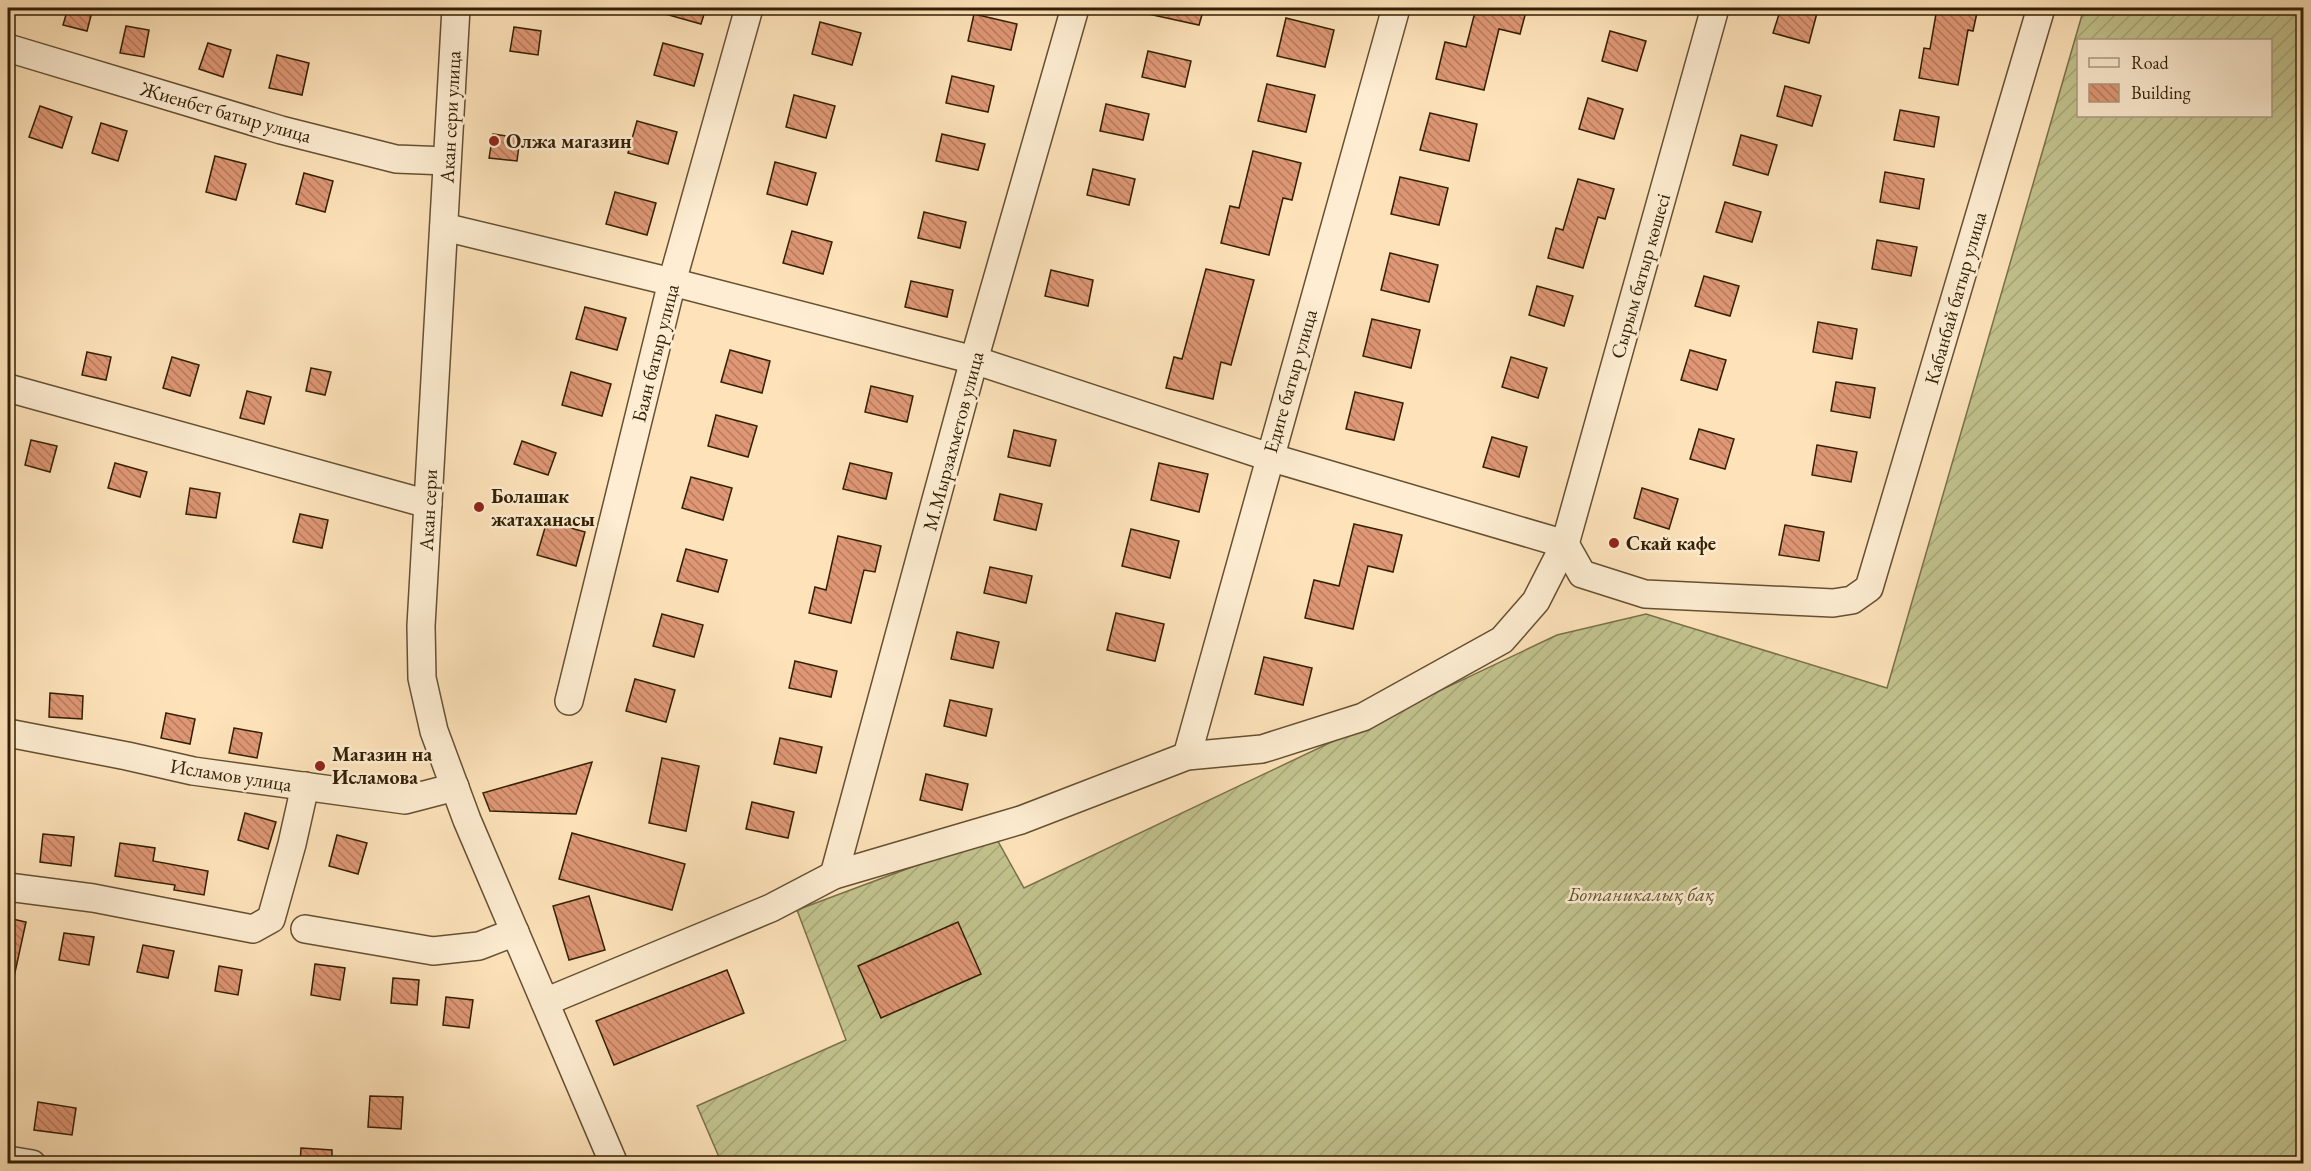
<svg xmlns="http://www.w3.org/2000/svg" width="2311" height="1171" font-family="'EB Garamond',serif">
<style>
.garden{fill:url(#garden-furrows);stroke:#7a7149;stroke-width:1.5;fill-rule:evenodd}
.building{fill:url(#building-back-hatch);stroke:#321f04;stroke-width:1.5}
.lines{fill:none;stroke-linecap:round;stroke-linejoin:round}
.minor-casing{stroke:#655032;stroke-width:30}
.minor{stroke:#feedd2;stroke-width:27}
.poi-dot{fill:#8f2418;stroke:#feedd2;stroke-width:2}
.labels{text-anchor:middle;stroke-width:5;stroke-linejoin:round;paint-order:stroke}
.street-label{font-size:20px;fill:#321f04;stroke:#feedd2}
.poi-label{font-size:20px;font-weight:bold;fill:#321f04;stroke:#feedd2;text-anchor:start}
.park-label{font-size:20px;font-style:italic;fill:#5d502d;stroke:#feedd2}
</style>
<defs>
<pattern id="garden-furrows" width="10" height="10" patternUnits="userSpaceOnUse" patternTransform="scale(1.5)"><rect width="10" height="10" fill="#c2c38e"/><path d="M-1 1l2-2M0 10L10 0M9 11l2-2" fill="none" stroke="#a7a779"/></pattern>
<pattern id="building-back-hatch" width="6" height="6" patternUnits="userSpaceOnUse" patternTransform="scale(1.5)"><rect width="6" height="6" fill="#df9775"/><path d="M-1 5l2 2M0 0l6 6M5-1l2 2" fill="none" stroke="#b57b5e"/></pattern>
</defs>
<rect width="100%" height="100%" fill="#fee3ba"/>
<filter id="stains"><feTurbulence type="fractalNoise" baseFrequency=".00333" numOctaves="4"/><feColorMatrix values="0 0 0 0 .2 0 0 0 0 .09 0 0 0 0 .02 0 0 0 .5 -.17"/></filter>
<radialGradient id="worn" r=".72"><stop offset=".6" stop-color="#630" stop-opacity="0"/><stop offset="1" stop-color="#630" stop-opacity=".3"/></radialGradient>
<path class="garden" d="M2084,8h219v1155l-1581,1 -25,-58 149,-66 -49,-130 198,-74 29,52 533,-253 89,-21 241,74zM2078,40h192v76h-192z"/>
<g class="building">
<path d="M68,8h25l-6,23 -24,-6z"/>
<path d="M659,8h47l-5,16 -43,-12z"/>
<path d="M1149,8h55l-5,17 -51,-11z"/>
<path d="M1476,8h51l-7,26 -21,-5 -15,61 -48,-11 9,-37 21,5z"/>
<path d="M1781,8h17l19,5 -8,30 -36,-10z"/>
<path d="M1937,8h41l-5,23 -5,-1 -10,55 -39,-7 5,-30 6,1z"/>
<path d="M974,14l43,10 -6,26 -43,-9z"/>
<path d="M1286,18l48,12 -9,37 -48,-11z"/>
<path d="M820,22l41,11 -9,32 -40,-11z"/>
<path d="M126,26l23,4 -5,27 -24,-4z"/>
<path d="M514,27l27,4 -3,24 -28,-4z"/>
<path d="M1610,31l36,10 -9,30 -35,-10z"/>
<path d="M208,43l23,7 -8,27 -24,-8z"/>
<path d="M663,43l40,11 -9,32 -40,-11z"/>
<path d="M1148,51l43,10 -6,26 -43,-10z"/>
<path d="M277,55l32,8 -7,32 -33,-7z"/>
<path d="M952,76l42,10 -6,26 -42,-9z"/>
<path d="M1267,84l48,11 -9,37 -48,-11z"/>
<path d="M1785,86l36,10 -9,30 -35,-10z"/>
<path d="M794,95l41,11 -9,32 -40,-11z"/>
<path d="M1588,98l35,11 -9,30 -35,-10z"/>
<path d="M1106,104l43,10 -6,26 -43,-9z"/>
<path d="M40,106l32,11 -10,31 -33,-11z"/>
<path d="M1900,110l39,7 -5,30 -40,-7z"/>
<path d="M1430,113l47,11 -8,37 -49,-11z"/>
<path d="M637,121l40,11 -9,32 -40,-11z"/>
<path d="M101,123l26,8 -9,30 -26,-8z"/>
<path d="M493,134l27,4 -3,23 -28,-3z"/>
<path d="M942,134l43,10 -7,26 -42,-9z"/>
<path d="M1741,135l36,10 -9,30 -35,-10z"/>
<path d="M1253,151l48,12 -9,37 -9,-2 -14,57 -48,-12 9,-37 9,2z"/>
<path d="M215,156l31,8 -10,36 -30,-8z"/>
<path d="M775,162l41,11 -9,32 -40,-11z"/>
<path d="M1093,169l42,10 -6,26 -42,-10z"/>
<path d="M1885,172l39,7 -5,30 -39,-7z"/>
<path d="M304,173l29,8 -8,31 -29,-8z"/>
<path d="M1400,177l48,11 -9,37 -48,-11z"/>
<path d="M1578,179l36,10 -9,30 -7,-2 -15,51 -35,-10 8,-30 7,2z"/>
<path d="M615,192l41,11 -9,32 -41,-11z"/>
<path d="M1725,202l36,10 -9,30 -36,-10z"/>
<path d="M924,212l42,10 -6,26 -42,-10z"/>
<path d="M792,231l40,11 -9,32 -40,-11z"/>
<path d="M1877,240l40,7 -6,29 -39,-7z"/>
<path d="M1390,253l48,12 -9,37 -48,-12z"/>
<path d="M1206,269l48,11 -23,85 -10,-3 -8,37 -47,-11 8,-31 8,2z"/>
<path d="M1051,270l42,10 -5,26 -43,-10z"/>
<path d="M1704,276l35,10 -9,30 -35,-10z"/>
<path d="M911,281l42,9 -6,27 -42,-10z"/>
<path d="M1537,286l36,10 -9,30 -35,-11z"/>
<path d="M585,307l41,11 -9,32 -41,-11z"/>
<path d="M1372,319l48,11 -9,38 -48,-12z"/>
<path d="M1818,322l39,7 -5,30 -39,-7z"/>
<path d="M730,350l40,11 -8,32 -41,-11z"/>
<path d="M1690,350l36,10 -9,30 -36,-10z"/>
<path d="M87,352l24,5 -5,23 -24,-5z"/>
<path d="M172,357l27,8 -9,31 -27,-8z"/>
<path d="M1511,357l36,11 -9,30 -36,-11z"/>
<path d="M311,368l20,4 -6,23 -19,-4z"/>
<path d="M571,372l40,12 -9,32 -40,-11z"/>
<path d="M1836,382l39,6 -5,30 -39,-7z"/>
<path d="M871,386l42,10 -6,26 -42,-10z"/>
<path d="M247,391l24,6 -7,27 -24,-6z"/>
<path d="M1355,392l48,11 -9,37 -48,-11z"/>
<path d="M716,415l41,11 -9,31 -40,-11z"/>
<path d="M1699,429l35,10 -9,30 -35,-10z"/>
<path d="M1014,430l42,10 -6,26 -42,-9z"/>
<path d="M1492,437l35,10 -8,30 -36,-10z"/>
<path d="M31,440l26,6 -7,26 -25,-7z"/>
<path d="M522,441l34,12 -8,22 -34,-11z"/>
<path d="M1817,445l40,7 -6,30 -39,-7z"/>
<path d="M115,463l32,9 -7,25 -32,-9z"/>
<path d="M850,463l42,10 -6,26 -43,-10z"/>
<path d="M1159,463l49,11 -9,38 -48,-12z"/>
<path d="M691,477l41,11 -9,32 -41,-12z"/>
<path d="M190,488l30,5 -4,25 -30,-4z"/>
<path d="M1642,488l36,11 -9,30 -35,-11z"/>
<path d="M1000,494l42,10 -6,26 -42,-10z"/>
<path d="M300,514l28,6 -6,28 -29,-6z"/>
<path d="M547,521l38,11 -9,34 -39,-11z"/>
<path d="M1354,524l48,11 -9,37 -25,-6 -15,63 -48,-11 9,-38 25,6z"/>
<path d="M1785,525l39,7 -5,29 -40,-6z"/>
<path d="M1131,529l48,12 -9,37 -48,-12z"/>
<path d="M838,536l43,10 -6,26 -11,-2 -13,53 -42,-10 6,-26 11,3z"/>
<path d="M686,549l41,11 -9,32 -41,-11z"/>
<path d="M990,567l42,9 -6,27 -42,-10z"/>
<path d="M1116,613l48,11 -9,37 -48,-11z"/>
<path d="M662,614l41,11 -9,32 -41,-11z"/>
<path d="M957,632l42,10 -6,26 -42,-9z"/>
<path d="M1264,657l48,11 -9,37 -48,-11z"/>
<path d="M795,661l42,10 -6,26 -42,-9z"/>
<path d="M635,679l40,11 -9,32 -40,-11z"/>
<path d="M50,693l33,3 -1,23 -33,-2z"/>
<path d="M950,700l42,9 -6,27 -42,-10z"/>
<path d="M166,713l29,6 -5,25 -29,-6z"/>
<path d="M234,728l28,5 -5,25 -28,-5z"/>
<path d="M780,738l42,9 -6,26 -42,-9z"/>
<path d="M662,758l37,8 -13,65 -37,-8z"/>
<path d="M592,762l-16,52 -86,-3 -7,-18z"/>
<path d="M926,774l42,10 -6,26 -42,-10z"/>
<path d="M752,802l42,10 -6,26 -42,-9z"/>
<path d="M245,813l31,9 -8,27 -30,-9z"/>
<path d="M572,833l113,31 -13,46 -113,-31z"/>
<path d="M43,834l31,3 -3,29 -31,-4z"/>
<path d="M337,835l30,8 -9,31 -29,-8z"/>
<path d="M120,843l35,5 -2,13 55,10 -4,24 -30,-5 1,-5 -60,-9z"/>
<path d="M589,896l16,54 -36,10 -16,-54z"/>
<path d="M8,918l18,4 -12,55 -6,-1z"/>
<path d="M958,922l23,52 -100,44 -23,-52z"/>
<path d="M64,933l30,4 -5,28 -30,-5z"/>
<path d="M143,945l31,6 -6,27 -31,-6z"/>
<path d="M315,964l30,4 -5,32 -29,-5z"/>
<path d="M219,966l23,4 -4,25 -23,-4z"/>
<path d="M727,970l17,43 -130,52 -18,-44z"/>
<path d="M393,978l26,2 -2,25 -26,-2z"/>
<path d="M446,997l27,3 -4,28 -26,-3z"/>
<path d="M370,1096l33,1 -2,32 -33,-2z"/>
<path d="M38,1102l38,6 -4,27 -38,-5z"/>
<path d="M301,1148l31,2v14h-32z"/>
</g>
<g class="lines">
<g class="minor-casing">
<g id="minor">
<path d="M456,8l-35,618 1,52 12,53 33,89 147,344"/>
<path d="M8,48l273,82 115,29 51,2"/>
<path d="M444,227l228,55 302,78 295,97 296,87 17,30 63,20 188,9 19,-3 17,-12 172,-580"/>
<path d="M8,388l420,116"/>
<path d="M569,701l103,-419 77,-274"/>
<path d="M8,733l119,23 66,15 212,29 50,-13"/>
<path d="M1187,756l209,-748"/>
<path d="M834,875l140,-515 101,-352"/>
<path d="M8,887l85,11 160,31 18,-10 21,-75 13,-58"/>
<path d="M305,929l128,22 46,-5 36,-14"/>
<path d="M545,1002l226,-94 63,-33 187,-55 166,-64 75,-7 101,-32 139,-77 34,-39 29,-57 150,-536"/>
<path d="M8,1160l24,4"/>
</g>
</g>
<use href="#minor" class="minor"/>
</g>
<g class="poi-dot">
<circle cx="494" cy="141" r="6"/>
<circle cx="479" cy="507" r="6"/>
<circle cx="1614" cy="543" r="6"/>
<circle cx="320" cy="766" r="6"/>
</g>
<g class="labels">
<g class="street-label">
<text transform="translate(226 112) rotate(16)" y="7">Жиенбет батыр улица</text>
<text transform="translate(450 117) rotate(-87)" y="7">Акан сери улица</text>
<text transform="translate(1640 276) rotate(-74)" y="7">Сырым батыр көшесі</text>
<text transform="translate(1955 298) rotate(-74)" y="7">Кабанбай батыр улица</text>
<text transform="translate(655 353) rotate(-76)" y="7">Баян батыр улица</text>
<text transform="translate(1290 381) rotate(-74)" y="7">Едиге батыр улица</text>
<text transform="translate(953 441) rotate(-75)" y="7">М.Мырзахметов улица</text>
<text transform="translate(428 510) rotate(-87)" y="7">Акан сери</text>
<text transform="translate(231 775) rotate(9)" y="7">Исламов улица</text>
</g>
<g class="poi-label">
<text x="506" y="148">Олжа магазин</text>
<text x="491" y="503">Болашак<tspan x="491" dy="23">жатаханасы</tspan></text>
<text x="1626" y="550">Скай кафе</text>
<text x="332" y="761">Магазин на<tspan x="332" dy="23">Исламова</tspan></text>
</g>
<g class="park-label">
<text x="1641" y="901">Ботаникалық бақ</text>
</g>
</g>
<rect width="2311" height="1171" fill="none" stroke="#fee3ba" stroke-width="30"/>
<rect x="9" y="9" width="2293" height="1153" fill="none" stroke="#321f04" stroke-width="3"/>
<rect x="15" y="15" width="2281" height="1141" fill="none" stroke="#321f04" stroke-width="1.5"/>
<rect x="2077" y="39" width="195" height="78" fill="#feedd2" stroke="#ac9b80" stroke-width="1.5"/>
<rect x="2089" y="58" width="30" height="9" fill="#feedd2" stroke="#ac9b80" stroke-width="1.5"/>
<text x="2131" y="69" font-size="18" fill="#321f04">Road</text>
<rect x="2089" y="84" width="30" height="18" fill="url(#building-back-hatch)" stroke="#ac9b80" stroke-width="1.5"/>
<text x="2131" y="99" font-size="18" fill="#321f04">Building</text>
<rect width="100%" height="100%" filter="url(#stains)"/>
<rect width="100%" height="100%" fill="url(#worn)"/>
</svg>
